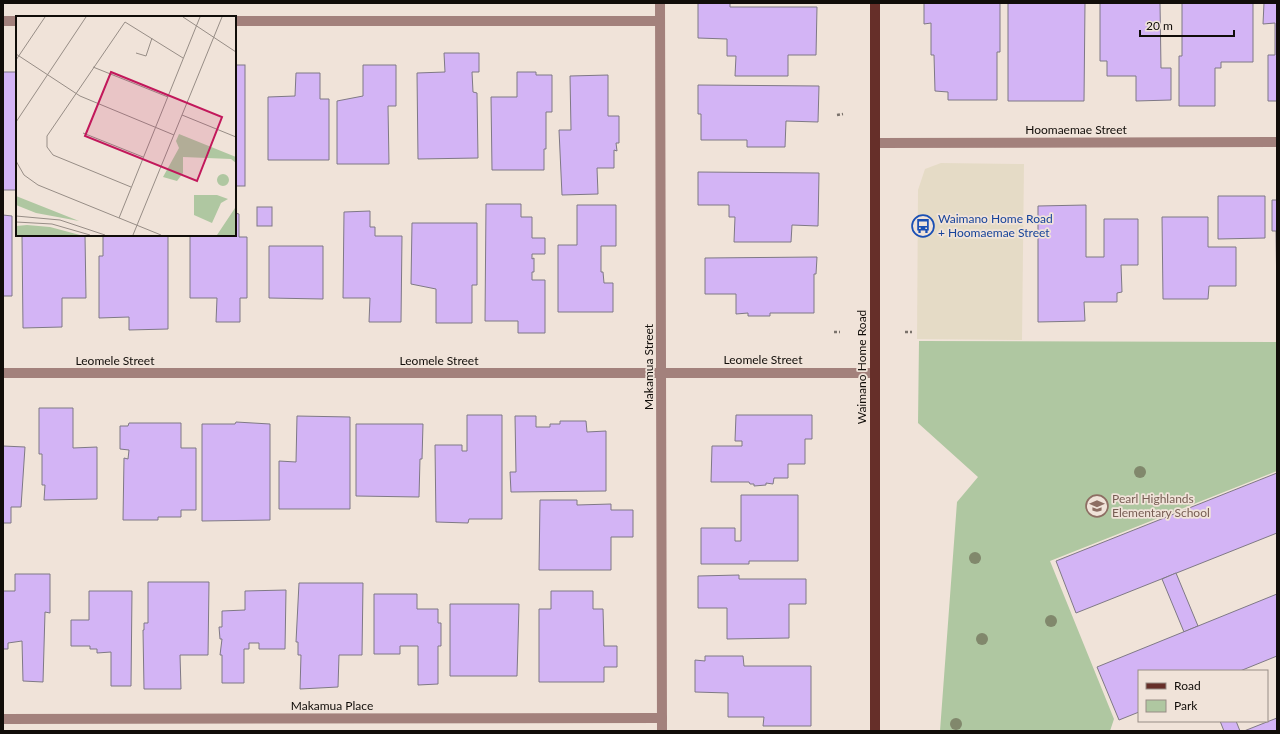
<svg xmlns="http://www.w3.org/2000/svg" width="1280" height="734" font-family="Lato,sans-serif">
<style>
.industrial{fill:#e5dbc6}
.green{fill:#afc7a1}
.building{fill:#d3b4f5;stroke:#7f7985}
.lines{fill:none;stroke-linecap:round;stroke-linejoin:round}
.path{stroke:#7a726b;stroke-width:2.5;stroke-dasharray:3 2;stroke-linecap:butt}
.minor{stroke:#a3817c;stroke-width:10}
.major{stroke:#662f29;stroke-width:10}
.tree{fill:#81886c}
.labels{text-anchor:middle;stroke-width:3.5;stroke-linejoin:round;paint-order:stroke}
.street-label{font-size:12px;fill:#110d09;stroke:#f0e3d9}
.transit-label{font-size:12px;fill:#164399;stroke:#f0e3d9;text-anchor:start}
.education-label{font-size:12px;fill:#785e54;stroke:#f0e3d9;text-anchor:start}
.inset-road{fill:none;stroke:#978d86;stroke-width:1}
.view{fill:#c2185b;fill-opacity:0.15;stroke:#c2185b;stroke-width:2}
.inset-edge{fill:none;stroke:#110d09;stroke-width:2}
</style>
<rect width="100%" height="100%" fill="#f0e3d9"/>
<path class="industrial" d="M941,163l83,1 -2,176 -105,-1 1,-149 7,-21z"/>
<path class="green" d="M919,341l358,1v129l-227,90 64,158 -4,12h-170l17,-229 21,-25 -60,-54z"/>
<g class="building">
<path d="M698,3h32v4h87l-1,48h-28v21h-53l1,-20h-9v-17l-29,-1z"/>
<path d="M924,3h76v49h-3v48h-49v-8l-13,-1 -1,-36h-3v-32l-7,1z"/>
<path d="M1008,3h77l-1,98h-76z"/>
<path d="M1100,3h71h-11l1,65h10v32l-35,1v-25h-29v-15h-7z"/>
<path d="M1182,3h71v59h-32v6h-6v38h-36v-50h3z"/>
<path d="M1264,3h13v98h-9v-46h7v-32l-12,1z"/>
<path d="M444,53h35v19h-7l1,20 4,1 1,65 -60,1 -1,-86 28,-1z"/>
<rect x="235" y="65" width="10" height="121"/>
<path d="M363,65h33v41h-8l1,58h-52v-63l26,-5z"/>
<rect x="3" y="72" width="14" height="118"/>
<path d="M517,72h19v3h16v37h-6v37h-2v21h-52l-1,-73h26z"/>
<path d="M296,73h24v26h9v61h-61v-63l27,-1z"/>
<path d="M608,75v41h11v27h-3l1,8 -3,-1v18h-17l1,26 -36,1 -3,-65h12l-1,-54z"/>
<path d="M698,85l121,1 -1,36 -32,-1 -1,26h-38v-7h-46v-26h-3z"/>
<path d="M698,172l121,1 -1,53 -26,-1 -1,17h-57l1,-25h-6v-12h-31z"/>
<path d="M1218,196h47v42l-47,1z"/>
<path d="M1272,200h5v100l-1,-69h-4z"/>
<path d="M486,204h35v13h11v21h13v16h-13v5l2,-1v14h-2v8h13v53h-27v-12h-33z"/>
<path d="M577,205h39v41h-15v26h2l1,11h9v29h-55v-67h19z"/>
<path d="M1086,205v52h18v-38h34v46h-17l1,27 -5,1v9h-33l1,19 -47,1v-116z"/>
<rect x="257" y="207" width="15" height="19"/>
<path d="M370,211v16h5v9h27l-1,86h-32l1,-24h-27l1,-86z"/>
<path d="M235,213l4,1v23h8v61h-7v24h-24l1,-24h-27v-63h45z"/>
<path d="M3,215l9,1v80h-9z"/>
<path d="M1162,217h46v30h28v39h-27l-1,13h-45z"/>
<path d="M412,223h65v62h-5v38h-36v-34l-25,-5z"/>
<path d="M85,235l1,63h-24v29l-39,1 -1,-92z"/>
<path d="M103,235h65v94l-39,1v-13l-30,1v-62h4z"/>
<path d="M269,246h54v53l-54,-1z"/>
<path d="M817,257l-1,17h-2v39h-44v3h-22v-3l-12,1v-20h-31v-36z"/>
<path d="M39,408h34v40l24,-1v52l-53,1 1,-15h-3v-31h-3z"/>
<path d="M467,415h35v104h-33l-1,4 -32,-1 -1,-77h27v6h5z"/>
<path d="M736,415h76v24h-7v25h-17v14h-14l-1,6 -7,-1v2l-12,1v-2h-4l-1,-2h-38l1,-36h30v-5h-7z"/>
<path d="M297,416l53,1v92h-71v-48l17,1z"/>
<path d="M515,416h21v11h14v-3h10v-3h26l1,11 19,-1v60l-95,1 -1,-20h6z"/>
<path d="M236,422l34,2v96l-68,1v-97h33z"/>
<path d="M129,423h52v25h15v62h-15v7h-23v3h-35l1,-62 4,1 1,-9 -9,-1v-23h8z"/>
<path d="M356,424h67l-1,35h-2l-1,38 -63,-1z"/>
<path d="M3,446l22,1 -4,60h-10v16h-8v6z"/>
<path d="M1277,473v60l-201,80 -20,-52z"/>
<path d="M741,495h57v66h-49v3h-48v-36h34v13h6z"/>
<path d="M540,500h37v5l34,-1v6h22v27h-22v33h-72z"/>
<path d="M1176,573l22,53 -14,6 -22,-53z"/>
<path d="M15,574h35v39l-5,-1 -2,70 -20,-1 -1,-40 -14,2v6h-5v-58h12z"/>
<path d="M739,575v4h67v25h-17v34l-62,1v-31h-29v-32z"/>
<path d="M148,582h61l-1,73h-28l1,34h-37l-1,-59h1v-7h4z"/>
<path d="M299,583h64l-1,72h-23l-1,32 -38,2 1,-34h-3v-13h-2z"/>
<path d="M286,590l-1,59h-26v-6h-10v6h-5v34h-22v-28h-2l2,-16h-2l-1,-12h3v-16l23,-1v-19z"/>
<path d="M89,591h43l-1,95h-20v-34l-14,1v-4h-7v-3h-19v-26h18z"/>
<path d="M551,591h42v18h10l1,37h13v21h-13v15h-65v-73h12z"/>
<path d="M374,594h43v15h21v14h3v23h-3v38l-20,1v-39h-18v8h-26z"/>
<path d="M1277,594v62l-37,15h-101v41l-20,8 -22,-53z"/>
<path d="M450,604h69l-2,72h-67z"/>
<path d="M705,656h38l1,10h67v60h-48l1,-9h-36v-24l-33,-1v-32l10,1z"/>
<path d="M1277,718v13h-33z"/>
<path d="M1220,721h16l4,10h-16z"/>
</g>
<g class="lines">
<g class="path">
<path d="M837,115l6,-1"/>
<path d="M834,332h6"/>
<path d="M905,332h7"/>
</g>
<g class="minor">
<path d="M660,3l2,728"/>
<path d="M3,21h14"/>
<path d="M235,21h425"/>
<path d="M875,143l402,-1"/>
<path d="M3,373h872"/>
<path d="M3,719l659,-1"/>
</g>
<path class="major" d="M875,731v-728"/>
</g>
<g class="tree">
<circle cx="1140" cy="472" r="6"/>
<circle cx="975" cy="558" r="6"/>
<circle cx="1051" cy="621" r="6"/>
<circle cx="982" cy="639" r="6"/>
<circle cx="956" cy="724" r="6"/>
</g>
<defs>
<g id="bus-ring" transform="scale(1.15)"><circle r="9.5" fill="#f0e3d9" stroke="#1a4fb4" stroke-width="1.5"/><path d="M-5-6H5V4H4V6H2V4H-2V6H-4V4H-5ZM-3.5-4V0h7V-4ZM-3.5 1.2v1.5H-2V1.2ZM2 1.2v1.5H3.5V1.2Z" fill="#1a4fb4"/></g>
<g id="school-ring" transform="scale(1.15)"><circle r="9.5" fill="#f0e3d9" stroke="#8d6e63" stroke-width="1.5"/><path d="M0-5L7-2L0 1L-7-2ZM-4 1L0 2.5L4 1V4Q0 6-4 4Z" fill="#8d6e63"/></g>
</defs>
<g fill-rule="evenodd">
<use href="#bus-ring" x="923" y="226"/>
<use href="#school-ring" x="1097" y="506"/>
</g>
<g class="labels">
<g class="street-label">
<text x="1076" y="134">Hoomaemae Street</text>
<text x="763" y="364">Leomele Street</text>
<text x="115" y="365">Leomele Street</text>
<text x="439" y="365">Leomele Street</text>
<text transform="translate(649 367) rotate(-90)" y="4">Makamua Street</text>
<text transform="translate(862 367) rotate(-90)" y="4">Waimano Home Road</text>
<text x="332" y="710">Makamua Place</text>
</g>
<g class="transit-label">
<text x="938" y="223">Waimano Home Road<tspan x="938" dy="14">+ Hoomaemae Street</tspan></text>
</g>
<g class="education-label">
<text x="1112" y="503">Pearl Highlands<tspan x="1112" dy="14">Elementary School</tspan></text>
</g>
</g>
<g transform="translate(16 16)">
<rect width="220" height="220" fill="#f0e3d9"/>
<path d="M163,118l57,23v6l-5,-4 -48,-2v16l-6,8 -14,-4 16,-29 -3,-7zM201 164a6 6 0 1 1 12 0a6 6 0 1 1-12 0ZM178,179h23l11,4 -7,4 -9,20 -18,-8zM0,180l63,25 -43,-8 -20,-8zM220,190v29h-19l18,-27zM11,209l23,2 30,8h-64v-9z" fill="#afc7a1"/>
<path class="inset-road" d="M167,1l53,35M120,37l10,3 6,-18M0,38l64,42 94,39M0,44l29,-43M77,51l75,30M166,99l54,22M0,106l70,-105M67,117l60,24M0,145l8,14 14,10 123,50M115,171l-78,-32 -6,-8v-11l78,-114 58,36M0,200l44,4 45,15M103,202l81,-201M0,206l36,2 38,11M117,219l89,-218"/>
<path class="view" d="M95,56l111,45 -25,64 -112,-45z"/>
<rect width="220" height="220" class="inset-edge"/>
</g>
<rect width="1280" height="734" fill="none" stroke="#110d09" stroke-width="8"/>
<rect x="1138" y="670" width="130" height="52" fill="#f0e3d9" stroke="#978d86"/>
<rect x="1146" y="683" width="20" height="6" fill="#662f29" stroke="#978d86"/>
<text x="1174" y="690" font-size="12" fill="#110d09">Road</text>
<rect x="1146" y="700" width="20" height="12" fill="#afc7a1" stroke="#978d86"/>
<text x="1174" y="710" font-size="12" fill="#110d09">Park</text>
<path d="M1140 30v6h94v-6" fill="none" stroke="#110d09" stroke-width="2"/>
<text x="1146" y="30" font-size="12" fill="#110d09" stroke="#f0e3d9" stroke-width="3" paint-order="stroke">20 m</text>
</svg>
